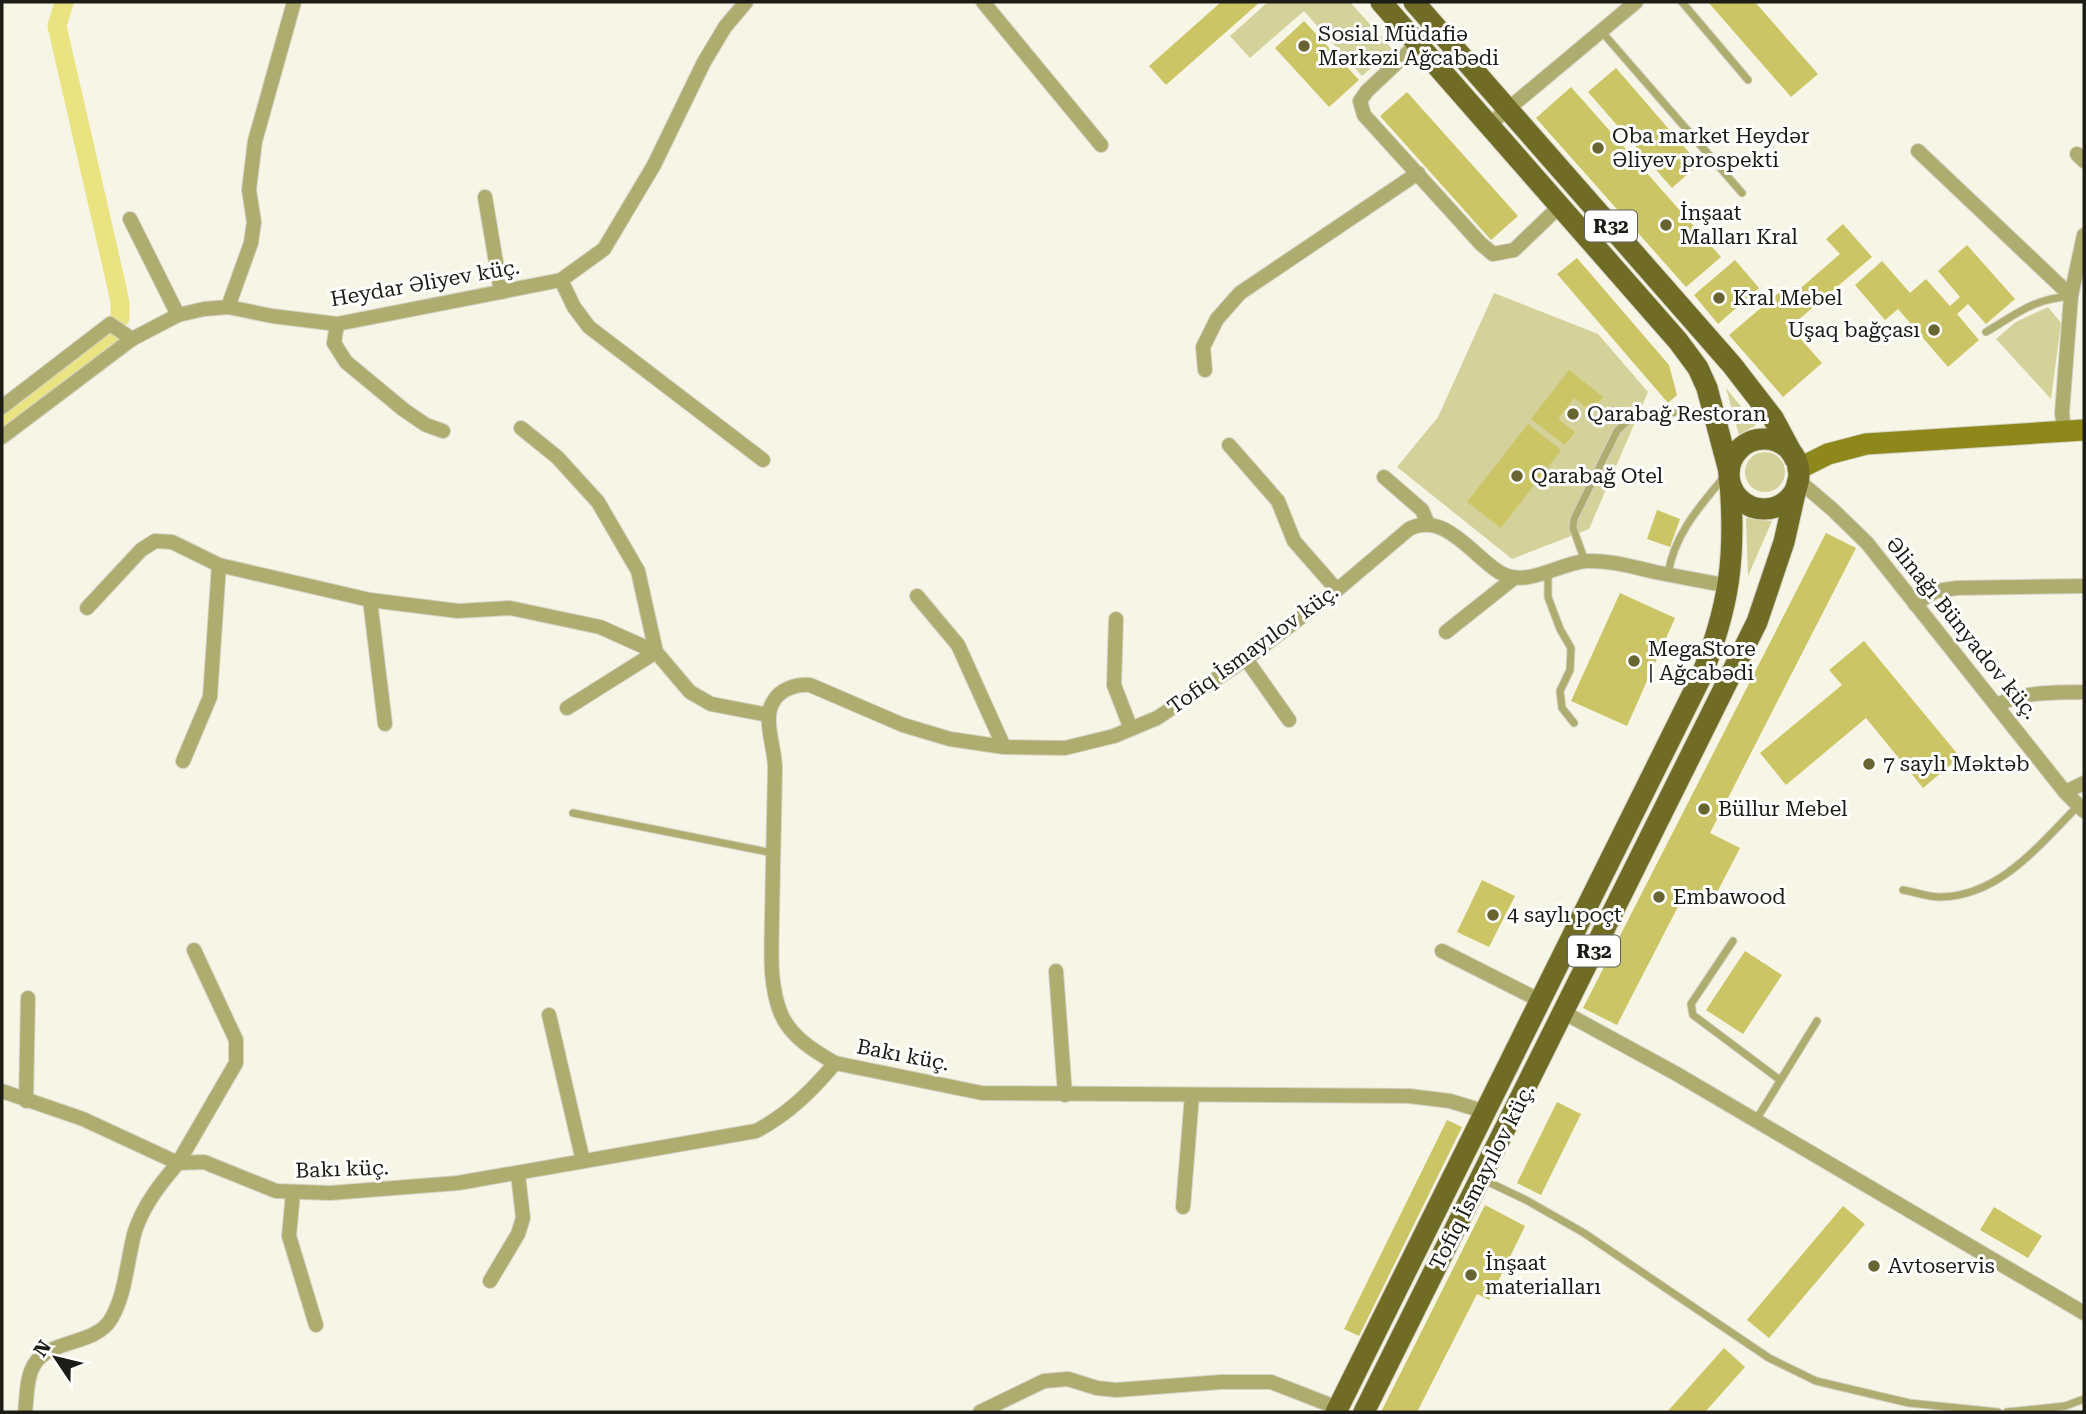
<svg xmlns="http://www.w3.org/2000/svg" width="2086" height="1414" font-family="'Roboto Serif',serif">
<style>
.green{fill:#d4d19a}
.lines{fill:none;stroke-linecap:round;stroke-linejoin:round}
.canal{stroke:#e9e382;stroke-width:19}
.building{fill:#cbc565}
.lane-casing{stroke:#d4d3c5;stroke-width:9}
.street-casing{stroke:#d4d3c5;stroke-width:16}
.secondary-casing{stroke:#d4d3c5;stroke-width:23}
.primary-casing{stroke:#d4d3c5;stroke-width:23}
.lane{stroke:#afac6f;stroke-width:7}
.street{stroke:#afac6f;stroke-width:14}
.secondary{stroke:#8e871a;stroke-width:21}
.primary{stroke:#716c25;stroke-width:21}
.poi-dot{fill:#686532;stroke:#fff;stroke-width:2.5}
.labels{text-anchor:middle;stroke-width:6;stroke-linejoin:round;paint-order:stroke}
.shield{fill:#fff;stroke:#60605c;stroke-width:2}
.shield-label{font-size:19px;font-weight:bold;fill:#1c1c16}
.poi-label{font-size:21px;fill:#1c1c16;stroke:#fff;text-anchor:start}
.street-label{font-size:21px;fill:#1c1c16;stroke:#fff}
</style>
<rect width="100%" height="100%" fill="#f7f6e6"/>
<g class="green">
<path d="M1268,2h82l42,47 -30,27 -58,-65 -54,47 -20,-22z"/>
<path d="M1494,293l104,41 50,58 -59,137 -77,30 -115,-92 41,-50z"/>
<path d="M2048,307l13,16 -10,76 -55,-60 20,-17z"/>
<path d="M1726,388l30,37 -17,10z"/>
<circle cx="1765" cy="472" r="20"/>
<path d="M1746,518l26,3 -24,55z"/>
</g>
<g class="lines">
<g class="canal">
<path d="M64,2l-7,24 60,262 3,15v15"/>
<path d="M2,419l108,-83"/>
</g>
</g>
<g class="building">
<path d="M1221,2h39l-94,83 -17,-19z"/>
<path d="M1708,2h47l63,72 -27,23z"/>
<path d="M1304,21l55,59 -30,27 -54,-59z"/>
<path d="M1616,68l83,96 -27,24 -84,-96z"/>
<path d="M1571,87l150,170 -35,30 -150,-169z"/>
<path d="M1407,92l111,124 -27,24 -111,-124z"/>
<path d="M1843,224l29,33 -82,70 32,36 -39,34 -54,-62 52,-44 7,8 52,-45 -14,-15z"/>
<path d="M1967,245l48,54 -29,25 -18,-20 -11,10 22,26 -31,27 -50,-58 -13,11 -30,-35 27,-24 28,32 16,-14 24,27 10,-9 -22,-26z"/>
<path d="M1577,258l92,107 8,30 -9,8 -111,-129z"/>
<path d="M1735,260l24,28 -41,36 -24,-29z"/>
<path d="M1569,370l34,27 -12,14 -17,-13 -16,21 17,13 -10,13 -34,-26z"/>
<path d="M1528,424l33,26 -60,78 -34,-26z"/>
<path d="M1657,510l23,9 -10,28 -23,-8z"/>
<path d="M1826,533l30,15 -146,285 30,15 -30,58 -25,-13 -68,132 -34,-17z"/>
<path d="M1620,593l55,25 -48,108 -56,-25z"/>
<path d="M1864,641l96,116 -37,31 -57,-70 -80,67 -26,-32 82,-68 -13,-15z"/>
<path d="M1482,880l33,16 -26,51 -32,-15z"/>
<path d="M1745,951l37,24 -39,59 -37,-24z"/>
<path d="M1557,1102l24,12 -40,81 -24,-12z"/>
<path d="M1447,1120l15,7 -103,209 -15,-7z"/>
<path d="M1485,1205l40,21 -36,74 -12,-6 -60,118h-36z"/>
<path d="M1843,1206l22,18 -96,114 -22,-18z"/>
<path d="M1994,1207l48,29 -14,22 -48,-28z"/>
<path d="M1724,1348l21,19 -40,45h-38z"/>
</g>
<g class="lines">
<g class="lane-casing">
<g id="lane">
<path d="M1682,2l66,78"/>
<path d="M1602,32l140,161"/>
<path d="M1986,332c32,-19 47,-33 85,-36"/>
<path d="M1585,561l-12,-33 1,-9 43,-88 19,-18 75,-1"/>
<path d="M1548,572v25l12,32 11,19 -1,22 -10,21 2,17 12,15"/>
<path d="M1668,574c6,-39 31,-67 56,-97"/>
<path d="M573,813l200,40"/>
<path d="M1903,890c12,2 25,7 37,7 60,-1 99,-52 138,-91"/>
<path d="M1733,941l-42,63 2,11 87,65"/>
<path d="M1756,1120l61,-99"/>
<path d="M1482,1179l44,21 58,33 185,125 47,23 93,22 89,9"/>
<path d="M2007,1412l58,-6 19,-7"/>
</g>
</g>
<g class="street-casing">
<g id="street">
<path d="M983,2l118,143"/>
<path d="M1418,43l-51,48 -7,10 4,14 117,129 12,10 21,-4 47,-45"/>
<path d="M1490,124l146,-122"/>
<path d="M1918,151l153,145"/>
<path d="M2077,154l7,7"/>
<path d="M485,197l16,95"/>
<path d="M130,219l48,96"/>
<path d="M561,280l13,27 15,20 174,133"/>
<path d="M228,307l23,-64 3,-21 -5,-32 6,-49 39,-139"/>
<path d="M337,324l-3,19 12,19 58,48 22,15 17,6"/>
<path d="M1205,370l-2,-23 14,-28 23,-26 178,-120"/>
<path d="M2,407l108,-83 22,15"/>
<path d="M521,428l36,29 41,45 40,69 18,81 -89,56"/>
<path d="M2064,431l-2,-18 9,-117 13,-61"/>
<path d="M2,437l130,-98 46,-24 26,-6 24,-2 44,9 65,8 224,-44 43,-31 50,-84 50,-103 21,-35 21,-25"/>
<path d="M1229,445l49,56 16,40 43,49"/>
<path d="M1384,477l38,33 6,14"/>
<path d="M1798,480l34,29 35,34 198,249 19,19"/>
<path d="M917,596l41,49 46,102"/>
<path d="M370,600l15,124"/>
<path d="M1915,604l21,-13 21,-3 127,-2"/>
<path d="M87,608l54,-58 14,-9 17,1 47,23 151,35 88,11 52,-3 90,19 56,25 34,40 21,12 58,11"/>
<path d="M1116,619l-2,66 17,44"/>
<path d="M1446,632l68,-54"/>
<path d="M1246,659l43,61"/>
<path d="M1997,705c27,-14 57,-12 87,-13"/>
<path d="M183,761l27,-64 9,-132"/>
<path d="M2065,792l19,-9"/>
<path d="M1442,951l99,50"/>
<path d="M1056,971l9,124"/>
<path d="M1563,1012l112,61 409,240"/>
<path d="M549,1015l34,146"/>
<path d="M835,1063c-21,-12 -44,-26 -54,-49 -13,-32 -9,-67 -9,-100 1,-48 2,-96 3,-144 1,-20 -13,-50 -2,-68 7,-13 23,-18 37,-17l93,40 47,14 54,8 61,1 49,-12 43,-18 89,-59 91,-69 72,-61c35,-18 63,26 90,43 27,17 60,-9 87,-11 23,-1 47,6 69,11 24,5 49,9 74,14"/>
<path d="M2,1091l81,28 95,44 58,-100v-23l-42,-90"/>
<path d="M26,1101l2,-103"/>
<path d="M293,1193l-4,43 27,89"/>
<path d="M1183,1207l9,-112"/>
<path d="M490,1281l28,-47 5,-16 -5,-44"/>
<path d="M25,1412c2,-14 1,-34 9,-47 14,-26 61,-19 77,-46 15,-25 16,-60 24,-88 9,-27 26,-48 43,-68l26,-1 72,29 54,2 128,-10 298,-52c31,-16 57,-41 79,-68l147,30 427,3 41,5 36,11"/>
<path d="M980,1412l64,-31 24,-2 29,9 19,2 105,-8h50l67,26"/>
</g>
</g>
<g class="secondary-casing">
<path id="secondary" d="M1798,469l30,-15 38,-10 218,-14"/>
</g>
<g class="primary-casing">
<g id="primary">
<path d="M1381,2l297,339 20,27 9,20 22,83"/>
<path d="M1414,2l318,363 41,53 22,41"/>
<circle cx="1764" cy="474" r="35"/>
<path d="M1336,1412l365,-735c28,-70 35,-119 29,-194"/>
<path d="M1364,1412l393,-790 27,-80 14,-62"/>
</g>
</g>
<use href="#lane" class="lane"/>
<use href="#street" class="street"/>
<use href="#secondary" class="secondary"/>
<use href="#primary" class="primary"/>
</g>
<g class="poi-dot">
<circle cx="1304" cy="46" r="7"/>
<circle cx="1598" cy="148" r="7"/>
<circle cx="1666" cy="225" r="7"/>
<circle cx="1719" cy="298" r="7"/>
<circle cx="1934" cy="330" r="7"/>
<circle cx="1573" cy="414" r="7"/>
<circle cx="1517" cy="476" r="7"/>
<circle cx="1634" cy="661" r="7"/>
<circle cx="1869" cy="764" r="7"/>
<circle cx="1704" cy="809" r="7"/>
<circle cx="1659" cy="897" r="7"/>
<circle cx="1493" cy="915" r="7"/>
<circle cx="1874" cy="1266" r="7"/>
<circle cx="1471" cy="1275" r="7"/>
</g>
<g class="labels">
<g class="shield">
<rect x="1585" y="210.5" width="52" height="31" rx="5"/>
<rect x="1568" y="935.5" width="52" height="31" rx="5"/>
</g>
<g class="shield-label">
<text x="1611" y="233">R32</text>
<text x="1594" y="958">R32</text>
</g>
<g class="poi-label">
<text x="1318" y="41">Sosial Müdafiə<tspan x="1318" dy="24">Mərkəzi Ağcabədi</tspan></text>
<text x="1612" y="143">Oba market Heydər<tspan x="1612" dy="24">Əliyev prospekti</tspan></text>
<text x="1680" y="220">İnşaat<tspan x="1680" dy="24">Malları Kral</tspan></text>
<text x="1733" y="305">Kral Mebel</text>
<text x="1920" y="337" text-anchor="end">Uşaq bağçası</text>
<text x="1587" y="421">Qarabağ Restoran</text>
<text x="1531" y="483">Qarabağ Otel</text>
<text x="1648" y="656">MegaStore<tspan x="1648" dy="24">| Ağcabədi</tspan></text>
<text x="1883" y="771">7 saylı Məktəb</text>
<text x="1718" y="816">Büllur Mebel</text>
<text x="1673" y="904">Embawood</text>
<text x="1507" y="922">4 saylı poçt</text>
<text x="1485" y="1270">İnşaat<tspan x="1485" dy="24">materialları</tspan></text>
<text x="1888" y="1273">Avtoservis</text>
</g>
<g class="street-label">
<text transform="translate(425 283) rotate(-10)" y="7">Heydar Əliyev küç.</text>
<text transform="translate(1962 628) rotate(51)" y="7">Əlinağı Bünyadov küç.</text>
<text transform="translate(1253 649) rotate(-36)" y="7">Tofiq İsmayılov küç.</text>
<text transform="translate(903 1055) rotate(11)" y="7">Bakı küç.</text>
<text transform="translate(342 1169) rotate(-2)" y="7">Bakı küç.</text>
<text transform="translate(1482 1177) rotate(-63)" y="7">Tofiq İsmayılov küç.</text>
</g>
</g>
<rect width="2086" height="1414" fill="none" stroke="#1c1c16" stroke-width="7"/>
<g transform="translate(56 1358) rotate(305)" stroke="#ffffff" stroke-width="5" paint-order="stroke">
<path d="M0-5L12 26L0 18L-12 26Z" fill="#1c1c16"/>
<text y="-10" font-size="19" font-weight="bold" text-anchor="middle" fill="#1c1c16">N</text>
</g>
</svg>
